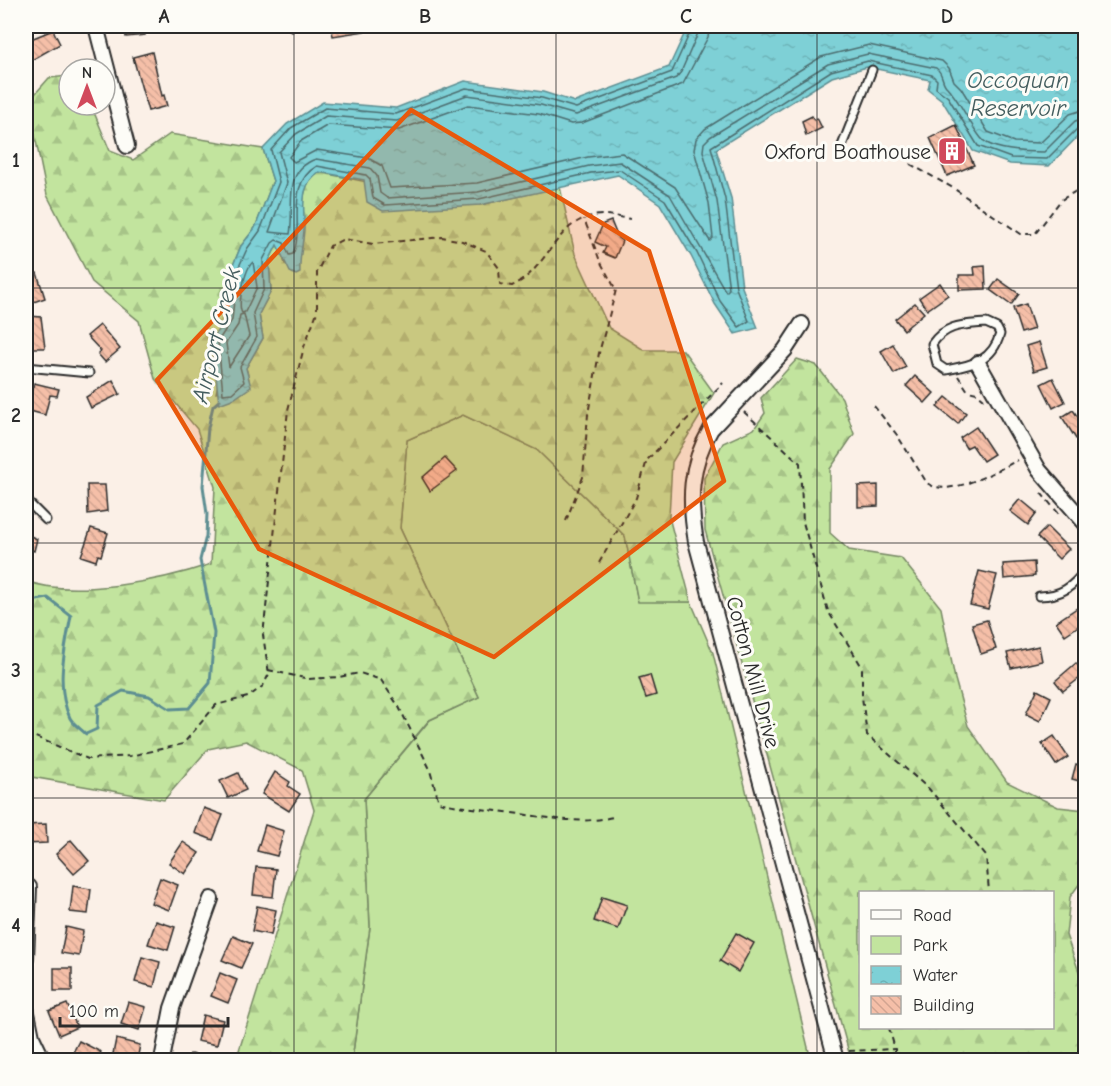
<svg xmlns="http://www.w3.org/2000/svg" width="1111" height="1086" font-family="'Comic Neue',sans-serif">
<style>
.green{fill:#c2e49e;stroke:#768864;stroke-width:1.5}
.forest{fill:url(#forest-firs);stroke:#768864;stroke-width:1.5;fill-rule:evenodd}
.water{fill:url(#water-ripples);stroke:#5d8e92;stroke-width:1.5}
.lines{fill:none;stroke-linecap:round;stroke-linejoin:round}
.shore{stroke:#4c6d6f;stroke-width:1.5}
.stream{stroke:#5d8e92;stroke-width:3}
.building{fill:url(#building-back-hatch);stroke:#2b2b2b;stroke-width:1.5}
.service-casing{stroke:#2b2b2b;stroke-width:11}
.minor-casing{stroke:#2b2b2b;stroke-width:18}
.path{stroke:#2b2b2b;stroke-width:2;stroke-dasharray:6 4.5;stroke-linecap:butt}
.service{stroke:#fdfcf7;stroke-width:7}
.minor{stroke:#fdfcf7;stroke-width:14}
.marked{fill:#e8590c;fill-opacity:0.2;stroke:#e8590c;stroke-width:4.5;stroke-linejoin:round}
.grid{fill:none;stroke:#2b2b2b;stroke-width:1.5;stroke-opacity:0.55}
.labels{text-anchor:middle;stroke-width:6;stroke-linejoin:round;paint-order:stroke}
.poi-label{font-size:22px;fill:#2b2b2b;stroke:#fdfcf7;text-anchor:end}
.street-label{font-size:22px;fill:#2b2b2b;stroke:#fdfcf7}
.water-label{font-size:24px;font-style:italic;fill:#445d5e;stroke:#fdfcf7}
.neatline{fill:none;stroke:#2b2b2b;stroke-width:2}
.grid-label{font-size:20px;text-anchor:middle;font-weight:bold;fill:#2b2b2b}
</style>
<defs>
<pattern id="forest-firs" width="22" height="20" patternUnits="userSpaceOnUse" patternTransform="scale(1.5)"><rect width="22" height="20" fill="#c2e49e"/><path d="M5 1l3.5 6h-7zM16 11l3.5 6h-7z" fill="#a7c488"/></pattern>
<pattern id="water-ripples" width="26" height="14" patternUnits="userSpaceOnUse" patternTransform="scale(1.5)"><rect width="26" height="14" fill="#7ed0d6"/><path d="M2 4q2-2 4 0t4 0M15 11q2-2 4 0t4 0" fill="none" stroke="#6db3b8"/></pattern>
<pattern id="building-back-hatch" width="6" height="6" patternUnits="userSpaceOnUse" patternTransform="scale(1.5)"><rect width="6" height="6" fill="#f5bfa8"/><path d="M-1 5l2 2M0 0l6 6M5-1l2 2" fill="none" stroke="#d2a491"/></pattern>
</defs>
<rect width="100%" height="100%" fill="#fbf0e7"/>
<filter id="ink" filterUnits="userSpaceOnUse"><feTurbulence type="fractalNoise" baseFrequency=".0167" numOctaves="2"/><feDisplacementMap in="SourceGraphic" scale="12" xChannelSelector="R" yChannelSelector="G"/><feConvolveMatrix kernelMatrix="1 2 1 2 8 2 1 2 1" color-interpolation-filters="sRGB"/></filter>
<g filter="url(#ink)">
<path class="green" d="M463,415l74,35 88,86 13,65 53,1 22,51 98,407h-459l18,-133 -6,-128 66,-79 49,-23 -79,-169 7,-88z"/>
<g class="forest">
<path d="M69,76v29h22l19,46 23,9 37,-26 93,15 10,32 -18,47 -14,18 -10,24 -5,49 -14,20v17l6,28 -2,9 28,-2c7,-8 5,-13 2,-23l17,-30 -4,-24 12,-23 -2,-30 8,-16 3,2 5,17 14,-7c11,-26 -7,-66 19,-85l162,33 80,-18 15,67 34,74 35,22h39l31,43 -42,69 -3,55 22,85h-53l-13,-66 -88,-86 -74,-35 -56,25 -7,88 79,169 -50,23 -65,79 6,128 -18,133h-116l78,-250 -12,-40 -56,-29 -38,8 -44,51 -138,-24v-195c47,18 138,-1 185,-17l4,-77 -18,-58 -42,-50 -16,-58 -47,-39 -45,-87 -19,-93 21,-24z"/>
<path d="M797,359l19,6 26,33 12,36 -24,35v64l19,17 52,8 40,50 14,71 13,47 39,56 51,25 27,3v66l-15,21 -4,38 16,45 3,2v74l-21,4h-213l-146,-530 -1,-52 19,-35 31,-14 11,-16 -4,-15zM860,892h192v136h-192z"/>
</g>
<path class="water" d="M688,26h397v103l-36,37 -39,-2 -37,-13 -31,-51 -14,-11 2,-9 -63,-13 -35,10 -116,72 15,49 11,89 16,41 -23,6 -20,-30 -24,-48 -31,-52 -42,-29 -138,30 -97,6 -16,-9 -3,-22 -45,-8c-21,14 -14,36 -15,58 -1,15 -5,27 -4,43l-4,2 -6,-3 -13,-27 -8,16 2,30 -12,23 4,24 -17,30 5,19 -16,11 -16,6 -7,-65 14,-21 5,-48 10,-24 14,-18 18,-47 -10,-32 24,-25 36,-22 73,6 69,-27 78,11 32,10 94,-35z"/>
<g class="lines">
<g class="shore">
<path d="M693,26l-21,46 -96,36 -34,-10 -76,-10 -70,26 -71,-6 -34,20 -20,22 8,32 -19,49 -13,18 -10,22 -5,49 -14,21 5,53 9,-1 12,-11 -4,-15 17,-30 -4,-24 11,-24 -1,-29 9,-17 4,-3 8,3 5,12 4,-1c12,-28 -9,-69 24,-88l49,9 4,4 3,19 12,7 94,-6 112,-26 29,-3 45,30 32,53 23,48 19,26 10,-6 -13,-33 -11,-89 -14,-52 120,-76 37,-10 64,14 5,5 -1,8 12,9 30,49 33,12 36,1 32,-32 7,-1"/>
<path d="M701,26l-20,46 -5,6 -100,37 -35,-10 -74,-10 -70,26 -71,-5 -30,18 -17,18 8,31 -18,49 21,2c5,-27 -9,-63 26,-75l54,9 7,8 3,17 7,5 91,-6 111,-26 31,-4 50,33 56,97 3,-3 -12,-88 -14,-50 1,-8 6,-6 118,-73 40,-10 68,14c8,6 5,14 11,19 14,15 21,35 34,51 10,13 47,14 63,14l31,-31 11,-3"/>
<path d="M710,26l-2,11 -25,47 -101,39 -11,1 -32,-10 -71,-9 -69,25 -71,-5 -27,16 -12,16 5,5 23,-12 51,8 14,8 8,22 87,-5 111,-26 34,-4 53,34 35,54 3,-3 -4,-35 -15,-53 2,-11 9,-10 116,-72 48,-12 73,16 7,7 5,13 7,7 27,44 26,10 26,1 30,-29 16,-5"/>
<path d="M253,262l4,25 -12,25 -3,1c-5,-8 3,-45 11,-51z"/>
<path d="M244,314l5,22 -20,31 -3,-24 12,-18 2,-10z"/>
</g>
<path class="stream" d="M26,602l22,-4 23,18c-6,32 -16,71 -1,102 3,6 11,11 16,16l11,-5 1,-24 25,-14 26,5 21,13 19,-1 21,-25 4,-50 -14,-73 6,-24 1,-22 -4,-28 5,-58 5,-22 7,-6"/>
</g>
<g class="building">
<path d="M124,26h20l1,9 -19,2z"/>
<path d="M284,26h14l-6,6z"/>
<path d="M331,26h46v3l-44,7z"/>
<path d="M53,30l7,14 -28,16 -6,-19z"/>
<path d="M152,52l10,44 2,-1 3,11 -19,5 -15,-54z"/>
<path d="M812,116l2,4 3,-2 5,10 -16,8 -4,-15z"/>
<path d="M956,125l18,40 -27,11 -17,-38z"/>
<path d="M611,221l7,17 4,3 -7,17 -12,-5 3,-6 -11,-5 8,-18z"/>
<path d="M985,266l1,23 -27,1v-15h16l-1,-8z"/>
<path d="M37,273l8,25 -17,6 -2,-28z"/>
<path d="M998,279l21,15 -8,11 -21,-15z"/>
<path d="M940,283l8,12 -21,15 -8,-12z"/>
<path d="M915,303l9,10 -20,17 -9,-11z"/>
<path d="M1026,304l8,25 -13,4 -8,-25z"/>
<path d="M29,316l12,1 4,31h-17z"/>
<path d="M100,325l20,24 -15,13 -7,-8 3,-3 -14,-15z"/>
<path d="M1039,342l8,25 -13,4 -8,-25z"/>
<path d="M893,344l13,23 -12,7 -13,-23z"/>
<path d="M915,376l19,17 -9,10 -19,-17z"/>
<path d="M1053,378l12,24 -12,6 -12,-24z"/>
<path d="M113,380l7,14 -29,14 -5,-11z"/>
<path d="M34,383l25,6 -2,7 -7,-1 -5,20 -19,-5z"/>
<path d="M946,397l20,16 -8,11 -21,-17z"/>
<path d="M1073,410l13,19v4l-10,6 -14,-22z"/>
<path d="M976,427l18,27 -11,7 -11,-16 -6,3 -6,-10z"/>
<path d="M445,458l12,13 -27,20 -8,-13z"/>
<path d="M87,485h18l2,26 -19,3z"/>
<path d="M878,485v21l-20,1v-21z"/>
<path d="M1020,499l17,14 -9,12 -18,-14z"/>
<path d="M1047,527l22,22 -10,10 -22,-22z"/>
<path d="M91,528l17,5 -7,23 -3,-1 -2,6 -15,-5z"/>
<path d="M26,534l11,5 -3,12 -8,-3z"/>
<path d="M1034,562l1,14 -31,3 -1,-15z"/>
<path d="M979,571l18,4 -9,34 -18,-4z"/>
<path d="M1083,604l3,17 -21,14 -9,-13z"/>
<path d="M987,620l9,29 -15,5 -9,-30z"/>
<path d="M1039,646l3,15 -31,7 -4,-15z"/>
<path d="M1076,663l9,11 -22,17 -8,-10z"/>
<path d="M650,675l6,20 -10,3 -7,-20z"/>
<path d="M1037,690l14,7 -11,24 -14,-7z"/>
<path d="M1054,736l14,21 -12,8 -14,-21z"/>
<path d="M1076,764l10,3v16l-14,-4z"/>
<path d="M275,772l15,10 -2,4 12,8 -11,17 -27,-17z"/>
<path d="M238,773l8,17 -18,8 -8,-17z"/>
<path d="M204,808l19,7 -10,25 -18,-7z"/>
<path d="M46,824l1,19 -21,1v-19z"/>
<path d="M265,825l19,6 -7,25 -20,-5z"/>
<path d="M71,840l18,21 -15,13 -18,-20z"/>
<path d="M183,842l16,11 -14,21 -16,-11z"/>
<path d="M256,867l20,2 -3,28 -20,-2z"/>
<path d="M160,878l18,7 -9,25 -18,-7z"/>
<path d="M73,886l18,3 -3,25 -18,-2z"/>
<path d="M602,897l25,8 -9,24 -24,-8z"/>
<path d="M257,906l19,4 -5,25 -19,-4z"/>
<path d="M156,921l19,6 -7,23 -20,-6z"/>
<path d="M66,927l17,4 -4,25 -18,-3z"/>
<path d="M736,933l18,10 -16,29 -18,-11z"/>
<path d="M233,936l19,8 -11,24 -19,-8z"/>
<path d="M142,957l18,5 -6,25 -19,-5z"/>
<rect x="54" y="968" width="18" height="23"/>
<path d="M220,973l17,7 -9,23 -17,-7z"/>
<path d="M128,1002l18,5 -7,23 -18,-6z"/>
<path d="M67,1004l10,23 -18,8 -10,-24z"/>
<path d="M203,1015l20,5 -6,25 -20,-4z"/>
<path d="M116,1039l24,6 -3,15h-20l1,-5 -5,-1z"/>
<path d="M79,1041l22,11 -5,8 -26,-2z"/>
<path d="M190,1054l21,3 -1,3h-21z"/>
</g>
<g class="lines">
<g class="service-casing">
<g id="service">
<path d="M841,148l31,-78"/>
<path d="M986,323l11,5 3,6c-8,28 -28,31 -54,36l-9,-6 -5,-20c14,-20 31,-19 54,-21z"/>
<path d="M26,367l63,6"/>
<path d="M26,500l20,20"/>
<path d="M1039,596c22,0 34,-9 47,-27"/>
</g>
</g>
<g class="minor-casing">
<g id="minor">
<path d="M96,26l31,120"/>
<path d="M802,324l-17,26 -74,79c-22,37 -22,71 -15,113l140,518"/>
<path d="M978,363l61,107 47,54"/>
<path d="M26,958l3,-71"/>
<path d="M26,1008l6,29 11,23"/>
<path d="M162,1060l10,-52 39,-109"/>
</g>
</g>
<g class="path">
<path d="M910,164l43,24 68,46h14l26,-34 25,-15"/>
<path d="M958,376l10,15 9,2 7,6"/>
<path d="M874,406l23,29 30,48c21,16 69,-12 91,-23"/>
<path d="M744,412l56,51 3,59 25,89 34,56v30l5,38 62,54 57,67 3,36"/>
<path d="M1041,493l18,21"/>
<path d="M566,521l17,-44 5,-63 11,-61 17,-63 -16,-29 -16,-42"/>
<path d="M599,563l37,-65 11,-38 76,-77"/>
<path d="M268,670l41,9 30,-2 21,-4 21,7 18,27 30,60 10,35c24,6 48,7 73,11 35,4 66,12 101,4"/>
<path d="M26,733l62,26 42,-3 53,-12 33,-39 32,-8 15,-11 6,-12 -6,-39 25,-225 16,-63 13,-35v-40l13,-26 14,-7 29,5 69,-7 20,4 24,10 13,17 1,16 12,2c38,-17 44,-71 91,-71 9,0 19,3 28,4"/>
<path d="M889,1028l6,21v11"/>
<path d="M849,1051l46,-2"/>
</g>
<use href="#service" class="service"/>
<use href="#minor" class="minor"/>
</g>
</g>
<path class="marked" d="M411,110l238,141 75,230 -230,176 -235,-108 -102,-169z"/>
<path class="grid" d="M294,26v1034M556,26v1034M817,26v1034M26,288h1060M26,543h1060M26,798h1060"/>
<defs>
<g id="building-square" transform="scale(1.5)"><rect x="-9" y="-9" width="18" height="18" rx="4" fill="#d1495b" stroke="#fdfcf7"/><path d="M-4-6H4V6H1V3H-1V6H-4ZM-2.5-4.3h1.7v1.8h-1.7ZM.8-4.3h1.7v1.8H.8ZM-2.5-1h1.7V.8h-1.7ZM.8-1h1.7V.8H.8Z" fill="#fff"/></g>
</defs>
<g fill-rule="evenodd">
<use href="#building-square" x="952" y="151"/>
</g>
<g class="labels">
<g class="poi-label">
<text x="931" y="159">Oxford Boathouse</text>
</g>
<g class="street-label">
<text transform="translate(754 672) rotate(75)" y="8">Cotton Mill Drive</text>
</g>
<g class="water-label">
<text x="1018" y="88">Occoquan<tspan x="1018" dy="28">Reservoir</tspan></text>
<text transform="translate(216 335) rotate(-76)" y="8">Airport Creek</text>
</g>
</g>
<rect width="1111" height="1086" fill="none" stroke="#fdfcf7" stroke-width="66"/>
<rect x="859" y="891" width="195" height="138" fill="#fdfcf7" stroke="#a9a8a5" stroke-width="1.5"/>
<rect x="871" y="910" width="30" height="9" fill="#fdfcf7" stroke="#a9a8a5" stroke-width="1.5"/>
<text x="913" y="921" font-size="18" fill="#2b2b2b">Road</text>
<rect x="871" y="936" width="30" height="18" fill="#c2e49e" stroke="#a9a8a5" stroke-width="1.5"/>
<text x="913" y="951" font-size="18" fill="#2b2b2b">Park</text>
<rect x="871" y="966" width="30" height="18" fill="url(#water-ripples)" stroke="#a9a8a5" stroke-width="1.5"/>
<text x="913" y="981" font-size="18" fill="#2b2b2b">Water</text>
<rect x="871" y="996" width="30" height="18" fill="url(#building-back-hatch)" stroke="#a9a8a5" stroke-width="1.5"/>
<text x="913" y="1011" font-size="18" fill="#2b2b2b">Building</text>
<g transform="translate(87 87)"><circle r="28" fill="#fdfcf7" stroke="#a9a8a5" stroke-width="1.5"/>
<path d="M0-4.5L10 22L0 15L-10 22Z" fill="#d1495b"/>
<text y="-9" font-size="16" font-weight="bold" text-anchor="middle" fill="#2b2b2b">N</text>
</g>
<path d="M60 1017v9h168v-9" fill="none" stroke="#2b2b2b" stroke-width="3"/>
<text x="69" y="1017" font-size="18" fill="#2b2b2b" stroke="#fdfcf7" stroke-width="4.5" paint-order="stroke">100 m</text>
<rect x="33" y="33" width="1045" height="1020" class="neatline"/>
<g class="grid-label">
<text x="164" y="23">A</text>
<text x="425" y="23">B</text>
<text x="686" y="23">C</text>
<text x="947" y="23">D</text>
<text x="16" y="167">1</text>
<text x="16" y="422">2</text>
<text x="16" y="677">3</text>
<text x="16" y="932">4</text>
</g>
</svg>
